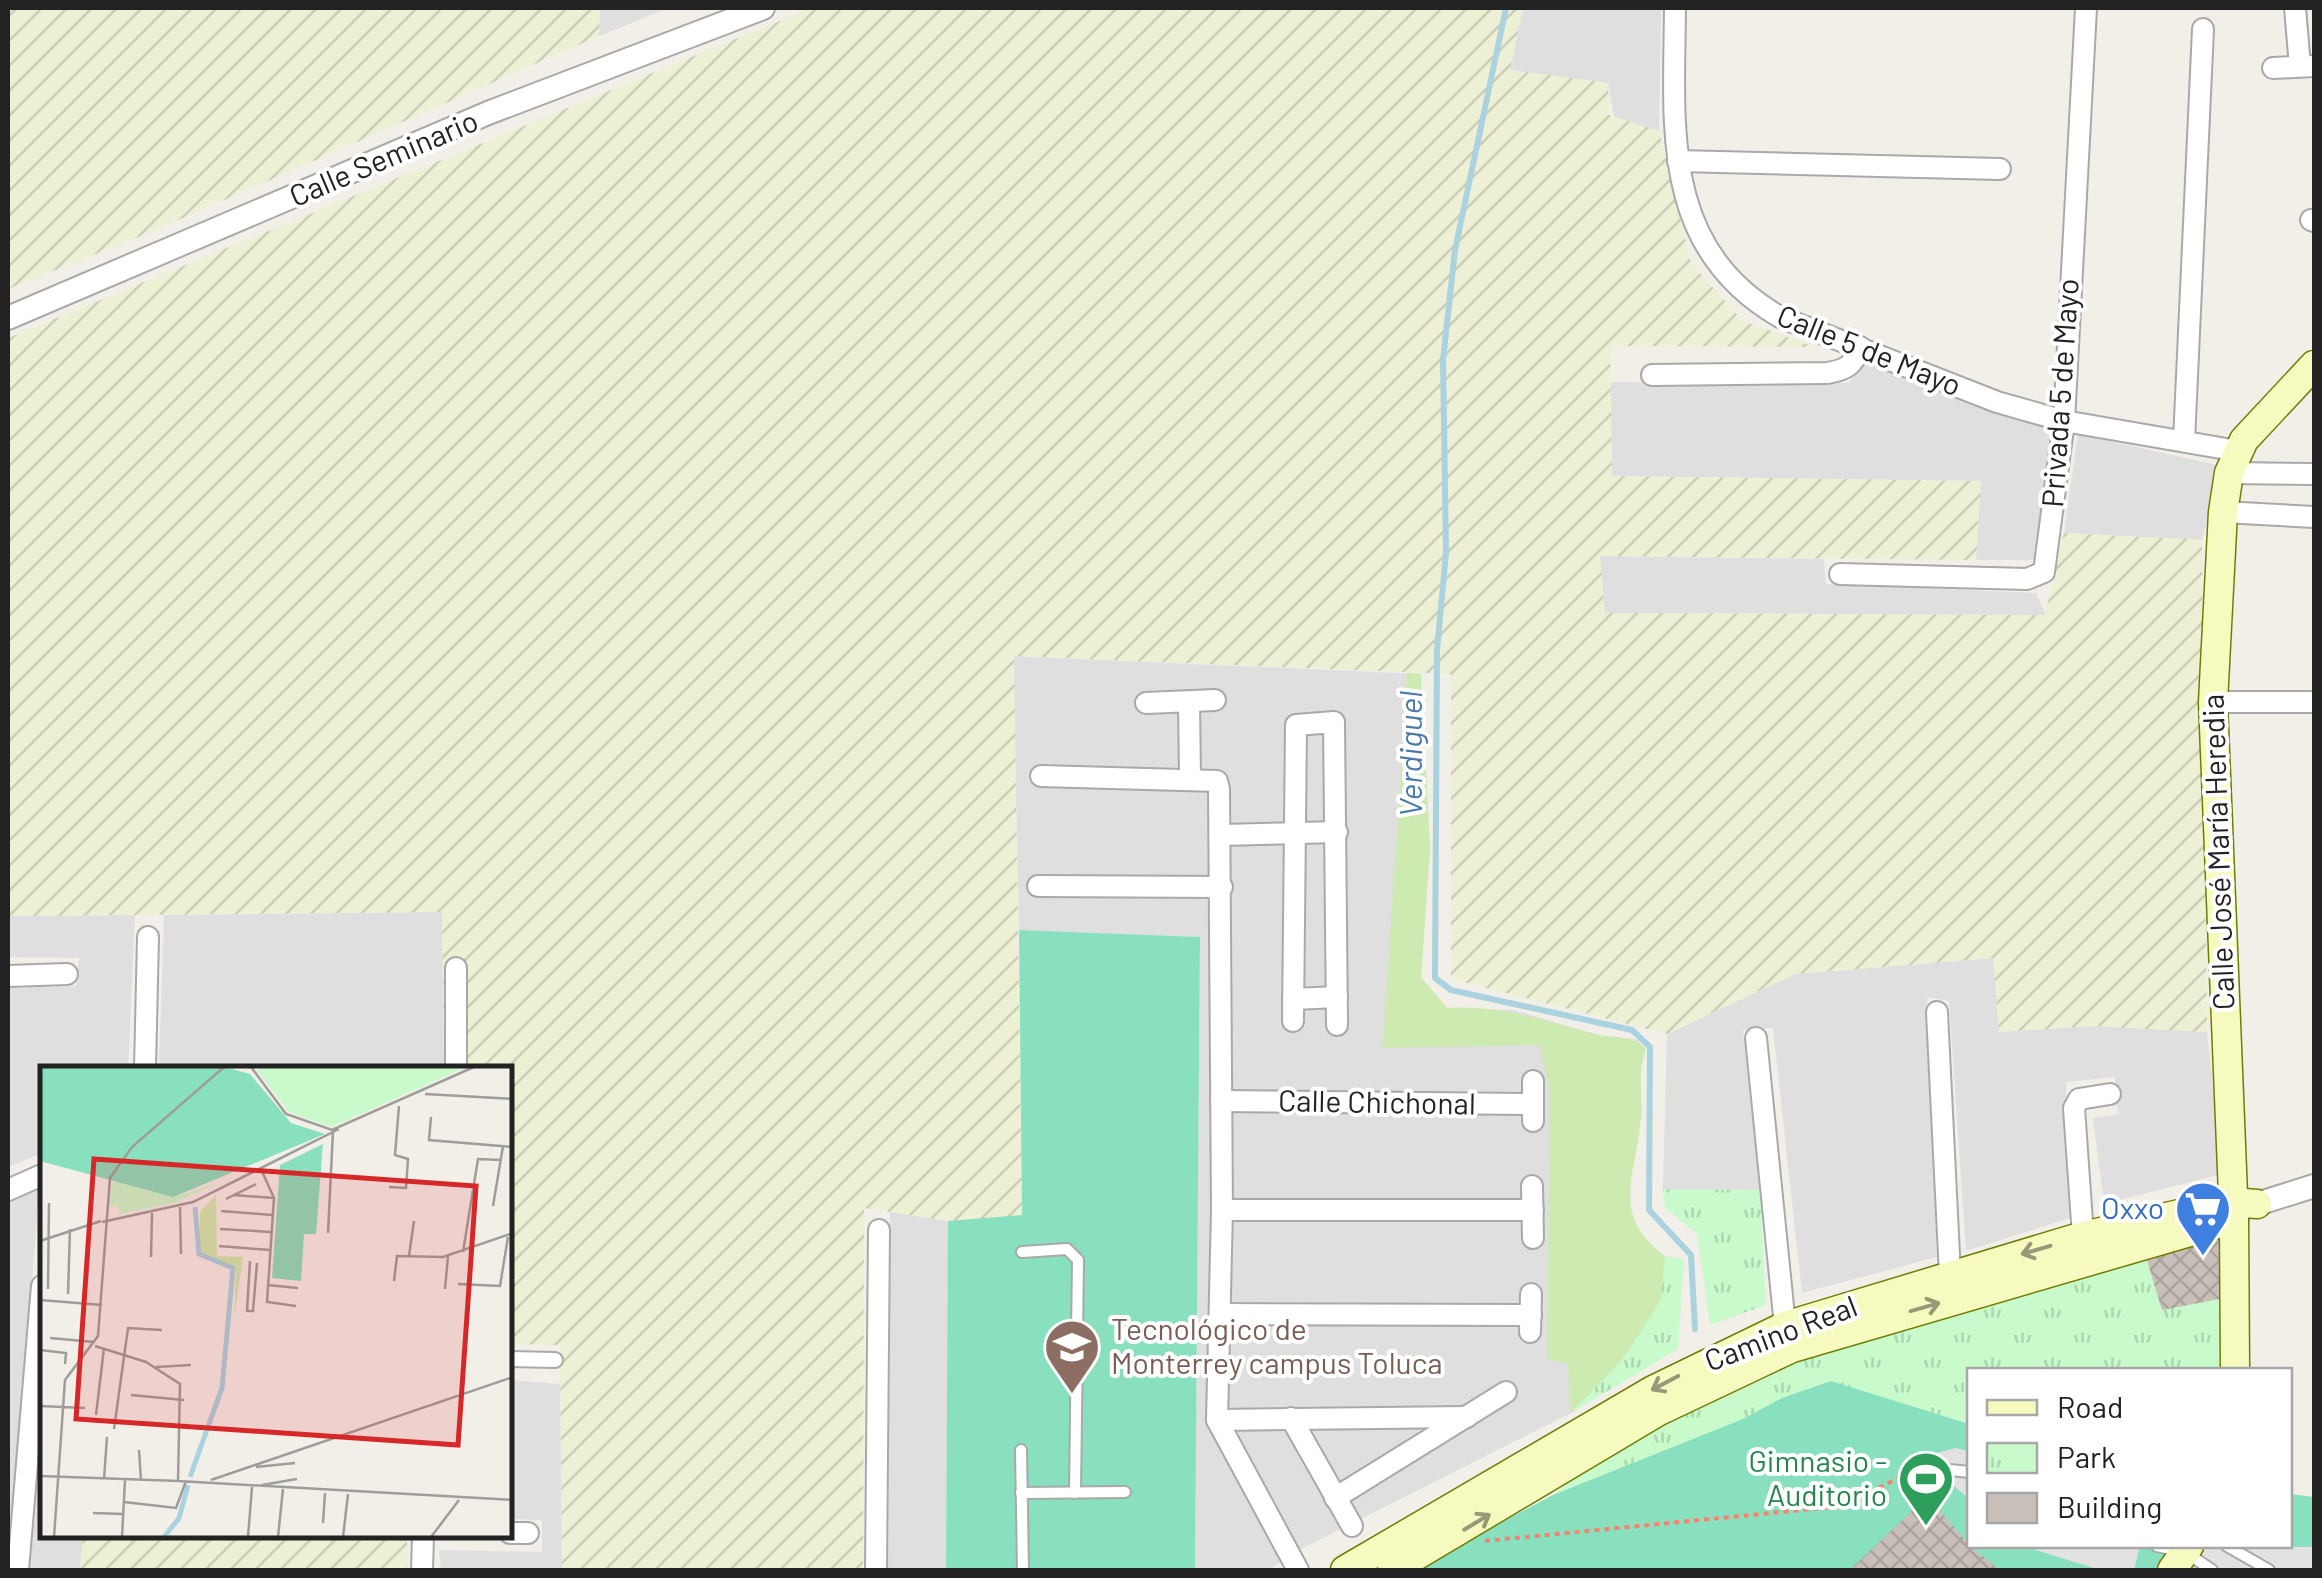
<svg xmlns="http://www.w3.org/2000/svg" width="2322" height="1578" font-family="Barlow,sans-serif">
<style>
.residential{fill:#e0dfdf}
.farmland{fill:url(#farmland-furrows)}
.grass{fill:#cdebb0}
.park{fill:url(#park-tufts)}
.pitch{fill:#88e0be}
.parking{fill:#e2e2e2}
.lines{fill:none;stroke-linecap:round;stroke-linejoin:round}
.stream{stroke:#aad3df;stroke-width:6}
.building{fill:url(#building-cross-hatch)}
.service-casing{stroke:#a9a9a9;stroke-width:14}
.pedestrian-casing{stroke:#a9a9a9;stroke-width:18}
.minor-casing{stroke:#a9a9a9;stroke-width:24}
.tertiary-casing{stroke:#a9a9a9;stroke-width:26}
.secondary-casing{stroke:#707d05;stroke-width:31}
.path{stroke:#fa8072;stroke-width:4;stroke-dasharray:5 5;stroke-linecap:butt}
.service{stroke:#fff;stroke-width:10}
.pedestrian{stroke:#fff;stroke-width:14}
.minor{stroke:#fff;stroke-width:20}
.tertiary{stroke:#fff;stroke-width:22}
.secondary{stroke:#f7fabf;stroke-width:28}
.oneway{stroke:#979978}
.labels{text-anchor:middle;stroke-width:8;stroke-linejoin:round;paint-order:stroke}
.street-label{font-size:30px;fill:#222;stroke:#fff}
.shop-label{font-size:30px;fill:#366cbe;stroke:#fff;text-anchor:end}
.education-label{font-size:30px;fill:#785e54;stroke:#fff;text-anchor:start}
.leisure-label{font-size:30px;fill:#27864d;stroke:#fff;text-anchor:end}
.water-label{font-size:32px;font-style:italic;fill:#4a7aab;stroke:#fff}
.inset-river{fill:none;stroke:#aad3df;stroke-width:5}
.inset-road{fill:none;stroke:#9f9d99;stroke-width:2.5}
.view{fill:#d62828;fill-opacity:0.15;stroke:#d62828;stroke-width:5}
.inset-edge{fill:none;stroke:#222;stroke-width:5}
</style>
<defs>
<pattern id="farmland-furrows" width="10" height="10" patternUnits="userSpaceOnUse" patternTransform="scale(2.5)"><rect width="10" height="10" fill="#eef0d5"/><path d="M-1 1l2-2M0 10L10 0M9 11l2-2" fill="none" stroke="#ccceb7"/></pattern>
<pattern id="park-tufts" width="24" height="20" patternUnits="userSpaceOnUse" patternTransform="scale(2.5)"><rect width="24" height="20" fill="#c8facc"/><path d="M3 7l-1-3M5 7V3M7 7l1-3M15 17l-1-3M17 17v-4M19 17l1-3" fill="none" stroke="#acd6af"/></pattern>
<pattern id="building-cross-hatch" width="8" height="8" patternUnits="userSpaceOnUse" patternTransform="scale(2.5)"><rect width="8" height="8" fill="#c7bfb8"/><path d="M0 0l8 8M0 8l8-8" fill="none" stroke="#aba49e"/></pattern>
</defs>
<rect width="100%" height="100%" fill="#f2efe9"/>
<g class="residential">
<path d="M600,8h68l-69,28z"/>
<path d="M1523,8h138l-2,123 -45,-14 -6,-34 -98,-13z"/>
<path d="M1866,362l184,67 -12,131h-62l4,-79 -368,-5 -2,-94 239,1z"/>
<path d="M2078,434l143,32 -19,74 -138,-7z"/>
<path d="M1599,556l225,3 2,25 210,9 10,22 -449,-2z"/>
<path d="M1013,656l408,18 9,174 -9,129 26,31 67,2 87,26 35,3 10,10 -7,21 3,44 -12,61 1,35 11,29 23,17 -45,108 -49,49 -276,139 -26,18h-74l5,-633 -181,-7z"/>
<path d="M442,912l2,156h-285l5,-153z"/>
<path d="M135,915l-7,153h-86v85l-34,14v-179l68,-2 3,-28 -71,-1v-41z"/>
<path d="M1994,958l6,74 93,-6 114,6 15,142 -118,30 -11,-86 25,-4 -3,-37 -49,5 4,136 -104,33 -17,-250 -22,-4 10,260 -135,36 -29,-265 -30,2 17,160 -97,-1 4,-155 128,-60z"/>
<path d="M40,1186l-32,366v-350z"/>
<path d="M890,1212l58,9 -2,349h-58z"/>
<path d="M510,1380l50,4 2,186h-121l-2,-20 103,2v-32l-32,-1z"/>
<path d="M42,1426v110h41l-3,34h-50z"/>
</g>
<g class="farmland">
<path d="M8,8h592l-1,28 -448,196 -143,57z"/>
<path d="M811,8h712l-13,62 98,13 1,32 50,16 32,132 52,58 72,26 -205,-1 2,130 369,5 -5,79 -376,-4 5,57 440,2 19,-82 138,7 5,492 -114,-6 -94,6 -6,-74 -198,16 -128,60 -216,-55v-305l-437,-18 8,560 -74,5 -84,-13 -1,362h-301l-2,-225 -50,-1v-276h-66l-2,-156 -434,4v-578z"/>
<path d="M83,1536h324v34h-327z"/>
</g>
<path class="grass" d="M1407,673l14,1 9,174 -9,129 26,31c53,-3 97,12 148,26 20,5 36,0 51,15 -8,23 -4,39 -5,63 -1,59 -36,99 24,144l-3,44 -42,64 -49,49 -3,-49 -21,-5 3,-268 -10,-46 -157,3z"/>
<g class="park">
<path d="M1663,1189l97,1 6,115 -56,20 -13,-91 -32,-26z"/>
<path d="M1665,1256l19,3 -6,90 -107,64 53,-55 37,-58z"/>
<path d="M2146,1257l16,52 58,-10v71h-250l-1,54 -139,-43 -48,17 -39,21 -190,76c169,-137 388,-180 593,-238z"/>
</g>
<g class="pitch">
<path d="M1019,930l181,7 -5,633h-249l2,-349 74,-6z"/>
<path d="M1831,1381l138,43 1,122h320v-52l24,3v73h-902l141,-75 190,-76 39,-21z"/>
</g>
<g class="parking">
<path d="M1955,1448l14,3v48l-32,-28v-18z"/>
<path d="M2023,1546h117l-6,24h-34z"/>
<path d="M2201,1546l113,1v23h-124z"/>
</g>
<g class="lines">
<path class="stream" d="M1506,8l-51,242 -12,110 3,193 -9,97 -2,328 16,12 181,40 18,17 -1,163 42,45 4,74"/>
</g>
<g class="building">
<path d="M2224,1235l-4,64 -58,11 -16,-53z"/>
<path d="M1941,1485l1,28 28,33 30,24h-150l68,-65 10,11 -2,-30z"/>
</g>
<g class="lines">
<g class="service-casing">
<g id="service">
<path d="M1022,1252l45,-3 11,11 -3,233"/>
<path d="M1021,1450l2,120"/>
<path d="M1919,1467l51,5"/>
<path d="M1021,1493l104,-1"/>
<path d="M2157,1546l28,6 27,18"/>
<path d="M2227,1546l42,24"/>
</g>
</g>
<g class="pedestrian-casing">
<path id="pedestrian" d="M510,1359l45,1"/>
</g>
<g class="minor-casing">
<g id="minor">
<path d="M1675,8c-1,120 -15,240 105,309l217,85 67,19 174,30"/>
<path d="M2295,8l5,58"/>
<path d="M2273,68l41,-2"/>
<path d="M1678,161l322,8"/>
<path d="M2311,220l3,1"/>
<path d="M1652,375l175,-2c19,-3 26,-7 33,-26"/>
<path d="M2184,441l19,-412"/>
<path d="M2229,473l85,1"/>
<path d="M2223,512l91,5"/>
<path d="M1840,574l187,5 17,-7 20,-151 22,-413"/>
<path d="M1189,702l1,75"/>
<path d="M2213,702h101"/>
<path d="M1146,703l69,-3"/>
<path d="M1041,776l176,5 2,8 3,421 -5,210 81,150"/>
<path d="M1221,835l116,-3"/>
<path d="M1038,886l184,1"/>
<path d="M8,976l59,-2"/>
<path d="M1293,999l44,-2"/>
<path d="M1937,1012l13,263"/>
<path d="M1293,1021l3,-296 38,-3 3,303"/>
<path d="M1756,1038l29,288"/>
<path d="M145,1068l3,-131"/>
<path d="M456,1068v-100"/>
<path d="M1533,1081v40"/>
<path d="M1221,1101l312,3"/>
<path d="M1532,1186l1,52"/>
<path d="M8,1190l34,-15"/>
<path d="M1222,1210h311"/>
<path d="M2083,1236l-9,-128 5,-9 31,-5"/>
<path d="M1221,1314l310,1"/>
<path d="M1530,1332l1,-38"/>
<path d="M1291,1418l61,108"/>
<path d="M1217,1420l250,-3"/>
<path d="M1335,1498l171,-106"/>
<path d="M510,1533h18"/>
<path d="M18,1570l24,-284"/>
<path d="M422,1570l1,-34"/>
<path d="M876,1570l3,-340"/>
</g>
</g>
<g class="tertiary-casing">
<g id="tertiary">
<path d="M8,318l480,-205 275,-105"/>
<path d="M2257,1204l57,-18"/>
</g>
</g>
<g class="secondary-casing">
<g id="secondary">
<path d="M2235,1370l-1,-151 -21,-517 10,-190 6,-39 15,-33 70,-75"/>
<path d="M1345,1570l308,-180 132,-64 298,-90 149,-34 25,2"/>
<path d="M1392,1570l267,-159 133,-63 442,-129"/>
<path d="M2172,1570l17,-24"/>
</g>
</g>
<path class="path" d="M1485,1541l358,-35 63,-32"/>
<use href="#service" class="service"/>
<use href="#pedestrian" class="pedestrian"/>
<use href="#minor" class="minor"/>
<use href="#tertiary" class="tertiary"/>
<use href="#secondary" class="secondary"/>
</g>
<defs><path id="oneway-shaft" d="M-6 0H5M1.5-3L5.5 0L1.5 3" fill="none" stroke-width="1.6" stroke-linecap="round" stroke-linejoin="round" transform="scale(2.5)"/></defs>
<g class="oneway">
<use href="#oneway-shaft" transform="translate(2036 1250) rotate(164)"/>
<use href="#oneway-shaft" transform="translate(1925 1307) rotate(-16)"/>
<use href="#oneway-shaft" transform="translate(1665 1383) rotate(152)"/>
<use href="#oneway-shaft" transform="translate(1477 1522) rotate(-31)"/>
</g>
<defs>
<g id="supermarket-pin" transform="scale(2.875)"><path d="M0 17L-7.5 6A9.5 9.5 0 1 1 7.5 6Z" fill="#3f7fe0" stroke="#fff"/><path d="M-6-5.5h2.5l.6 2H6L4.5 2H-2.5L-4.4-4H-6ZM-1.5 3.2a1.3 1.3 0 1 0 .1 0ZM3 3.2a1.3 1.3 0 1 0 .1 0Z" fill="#fff"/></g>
<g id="university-pin" transform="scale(2.875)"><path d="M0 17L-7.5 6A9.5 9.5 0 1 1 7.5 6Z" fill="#8d6e63" stroke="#fff"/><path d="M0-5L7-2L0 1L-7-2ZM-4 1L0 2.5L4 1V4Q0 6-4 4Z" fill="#fff"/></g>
<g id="stadium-pin" transform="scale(2.875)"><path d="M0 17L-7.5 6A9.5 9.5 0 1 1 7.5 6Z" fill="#2e9e5b" stroke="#fff"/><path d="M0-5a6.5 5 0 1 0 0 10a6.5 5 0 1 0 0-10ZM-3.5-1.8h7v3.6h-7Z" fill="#fff"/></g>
</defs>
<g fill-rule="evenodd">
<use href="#supermarket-pin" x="2203" y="1209"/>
<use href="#university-pin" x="1072" y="1347"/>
<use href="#stadium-pin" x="1926" y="1479"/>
</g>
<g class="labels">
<g class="street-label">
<text transform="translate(384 159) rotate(-23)" y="10">Calle Seminario</text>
<text transform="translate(1869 351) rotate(22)" y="10">Calle 5 de Mayo</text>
<text transform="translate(2061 393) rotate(-86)" y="10">Privada 5 de Mayo</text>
<text transform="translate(2219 852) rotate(-92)" y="10">Calle José María Heredia</text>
<text transform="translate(1377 1103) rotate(1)" y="10">Calle Chichonal</text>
<text transform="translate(1781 1334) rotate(-21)" y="10">Camino Real</text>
</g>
<g class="shop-label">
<text x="2164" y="1219">Oxxo</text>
</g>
<g class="education-label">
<text x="1111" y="1340">Tecnológico de<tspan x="1111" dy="34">Monterrey campus Toluca</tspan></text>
</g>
<g class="leisure-label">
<text x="1887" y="1472">Gimnasio -<tspan x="1887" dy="34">Auditorio</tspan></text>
</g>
<g class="water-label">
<text transform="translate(1411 754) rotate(-90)" y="11">Verdiguel</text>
</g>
</g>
<g transform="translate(40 1066)">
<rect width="472" height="472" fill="#f2efe9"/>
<path d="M176,129l1,61 26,1 -9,62 2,-51 -37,-14 1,-42z" fill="#cdebb0"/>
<path d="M221,1h205l-135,60 -42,-15 -32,-41zM74,111l67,18 39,-13 -46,21 -54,11 -3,-9 -9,1z" fill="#c8facc"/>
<path d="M0,1h184l26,7 41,49 34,11 -152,63 -133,-36zM283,78l-7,90h-12l-3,47 -29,-3 8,-113z" fill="#88e0be"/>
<path class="inset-river" d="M150,411l32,-89 11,-120 -34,-14 -4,-47M124,471l15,-19 9,-33"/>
<path class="inset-road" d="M211,1l35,47 46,16 142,-63M385,28l88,5M391,51l-2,23 84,7M220,101l14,31 -7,104 29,4M349,121l17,1 2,-29 -13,-4 4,-49M193,129l41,3M186,133l30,-15M453,140l10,-60M140,141l1,47M181,145l51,4M62,156l91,-20 146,-73M180,163l51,3M288,167l5,-102M0,175l61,-20M179,180l51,4M423,186l15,-93 23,1M369,190l5,-35M111,191l1,-44M210,195l-3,50h6l4,-48M354,215l3,-25 46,1 70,-24M418,218l42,2 8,-49M227,219l31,3M8,223l1,-86M405,223l3,-33M28,228l2,-65M0,234l62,5M10,272l44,4M0,284l26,3 -1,11M116,301l35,-2M91,329l53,5M0,340l45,2M56,349l8,-67M74,363l14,-101 34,2M99,384l2,30M216,401l39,-4M0,410l138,5 2,-97 -34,-22 -51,-16M64,413l3,-42M171,414l302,-103M138,415l335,19M222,419l35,-6M84,436l52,6 10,-27M53,447l30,1M283,457l2,-30M14,471l11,-157 33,-44 12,-158 22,-31 92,-80M82,471l3,-57M208,471l4,-50M238,471l5,-48M303,471l5,-43M391,471l28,-37"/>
<path class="view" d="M54,93l382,27 -18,259 -382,-26z"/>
<rect width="472" height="472" class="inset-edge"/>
</g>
<rect width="2322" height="1578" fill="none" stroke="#222222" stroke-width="20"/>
<rect x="1967" y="1368" width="325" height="180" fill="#ffffff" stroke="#a7a7a7" stroke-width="2.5"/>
<rect x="1987" y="1400" width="50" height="15" fill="#f7fabf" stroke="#a7a7a7" stroke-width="2.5"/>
<text x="2057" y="1418" font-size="30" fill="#222222">Road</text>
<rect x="1987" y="1443" width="50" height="30" fill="url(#park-tufts)" stroke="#a7a7a7" stroke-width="2.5"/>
<text x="2057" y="1468" font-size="30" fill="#222222">Park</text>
<rect x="1987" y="1493" width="50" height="30" fill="#c7bfb8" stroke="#a7a7a7" stroke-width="2.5"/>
<text x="2057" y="1518" font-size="30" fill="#222222">Building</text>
</svg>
